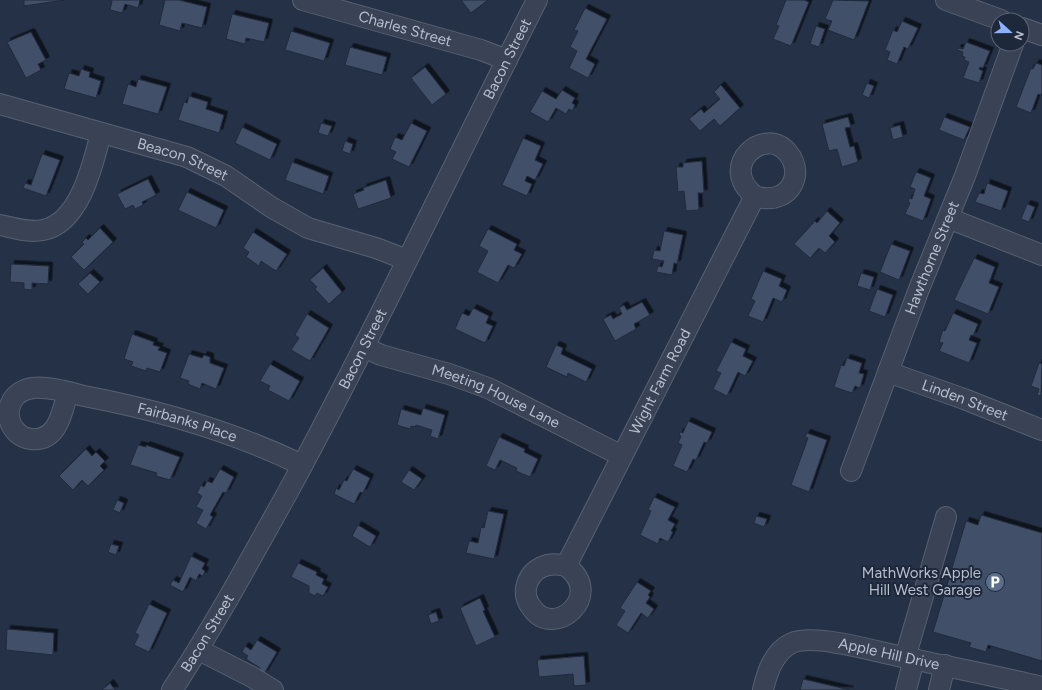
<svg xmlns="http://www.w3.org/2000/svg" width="1042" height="690" font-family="Figtree,sans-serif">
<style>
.building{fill:#435068;stroke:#202a3d;filter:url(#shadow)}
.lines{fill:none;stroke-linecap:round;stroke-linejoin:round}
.minor-casing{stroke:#586172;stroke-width:22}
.minor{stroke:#394355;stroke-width:20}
.labels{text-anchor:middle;stroke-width:4;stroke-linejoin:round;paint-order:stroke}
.street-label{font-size:15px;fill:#b7bfce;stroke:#1e283b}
.poi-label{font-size:15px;fill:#b7bfce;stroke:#1e283b;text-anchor:end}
</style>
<defs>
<filter id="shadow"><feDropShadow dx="3.5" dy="-3.5" stdDeviation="0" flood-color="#0009"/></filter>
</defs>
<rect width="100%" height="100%" fill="#243146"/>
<g class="building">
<path d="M24,0h41l-41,6z"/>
<path d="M108,0h32l-2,8 -13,-4 -3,9 -12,-3 2,-9z"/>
<path d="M165,0h14l28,7 -5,21 -20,-5 -2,8 -21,-6z"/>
<path d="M461,0h27l-17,13z"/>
<path d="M786,0h18l5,2 -18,44 -18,-7 6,-13 -3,-1z"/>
<path d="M833,0l36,1 -15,39 -26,-10 4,-9 -7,-2z"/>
<path d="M585,8l22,11 -21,40 9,5 -7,14 -19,-10 8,-17 -7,-4 8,-16 -4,-1z"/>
<path d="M232,14l37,9 -5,19 -18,-4 -1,6 -19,-5z"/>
<path d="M902,21l16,7 -10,21 -4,-2 -7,17 -10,-4 3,-8 -5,-2 8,-20 4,2z"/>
<path d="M816,26l9,3 -6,18 -9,-3z"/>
<path d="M291,31l39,12 -6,18 -39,-11z"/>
<path d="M31,32l15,28 -8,4 3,6 -15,8 -19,-36z"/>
<path d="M966,42l24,9 -7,17 -3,-1 -1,2 4,2 -4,12 -16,-5 6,-16 -5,-2 1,-3 -3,-1 1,-4 -6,-2 1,-2 5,1z"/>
<path d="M350,47l37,10 -5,18 -37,-10z"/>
<path d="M1036,63l6,2v28l-1,2 -3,-1 -7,19 -15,-6 15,-39 2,1z"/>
<path d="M425,67l21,27 -14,11 -21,-27z"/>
<path d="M81,69l9,3 -1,5 12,4 -5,17 -32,-9 5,-16 10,3z"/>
<path d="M138,79l29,8 -9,27 -36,-10 6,-20 8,3z"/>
<path d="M867,83l7,3 -5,12 -7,-3z"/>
<path d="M721,85l19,23 -20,18 -6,-7 -14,12 -11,-12 12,-10 3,4 16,-14 -6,-7z"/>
<path d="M562,90l13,8 -3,5 3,2 -3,6 -3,-2 -3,5 -10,-6 -8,14 -18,-10 12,-21 14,8z"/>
<path d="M189,96l19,6 -2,7 18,6 -5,18 -41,-13 6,-18 3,1z"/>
<path d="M848,117l3,10 -6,1 5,19 4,-1 4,16 -16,5 -5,-18 -8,2 -7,-27z"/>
<path d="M944,117l26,10 -6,13 -25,-10z"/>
<path d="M321,123l11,3 -4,10 -10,-3z"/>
<path d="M411,123l16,8 -18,36 -17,-8 4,-7 -6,-3 5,-12 7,3z"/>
<path d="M900,125l3,12 -10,3 -3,-12z"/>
<path d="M242,127l35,17 -7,16 -35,-17z"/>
<path d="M523,138l18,8 -6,14 8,4 -8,16 -8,-4 -2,5 7,3 -5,12 -25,-11z"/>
<path d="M345,141l8,3 -3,10 -8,-3z"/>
<path d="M42,154l18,6 -14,36 -23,-8 2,-5 6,2z"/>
<path d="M702,161l2,32h-6l1,17 -13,1 -2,-20 -6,1 -2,-25h7v-4z"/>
<path d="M292,162l37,14 -6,18 -38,-14z"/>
<path d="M916,172l15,6 -7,18 7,3 -8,22 -18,-7 5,-11 -2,-1 1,-4 3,1 3,-10 -5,-2z"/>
<path d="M148,179l8,16 -14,7 1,3 -8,4 -2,-4 -8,4 -8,-15z"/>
<path d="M386,180l5,18 -33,11 -5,-15 11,-4 -1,-2z"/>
<path d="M987,183l21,8 -7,20 -26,-9 4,-9 5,1z"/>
<path d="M187,192l37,18 -8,18 -38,-18z"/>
<path d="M1027,204l8,3 -6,15 -8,-3z"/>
<path d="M827,211l13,12 -11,13 6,6 -10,11 -6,-5 -9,10 -16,-14 21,-23 2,2z"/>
<path d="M100,228l13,14 -29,28 -13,-13 13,-13 -2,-2 4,-4 2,2z"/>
<path d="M488,229l29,15 -3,6 8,4 -8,14 -6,-3 -10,18 -21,-11 11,-21 -9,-5z"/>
<path d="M664,231l19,4 -6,29 -3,-1 -2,12 -16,-3 2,-6 4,1 2,-6 -12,-2 2,-9 6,1z"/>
<path d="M253,232l34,22 -11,17 -15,-10 -2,5 -13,-9 3,-5 -6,-4z"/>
<path d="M891,244l19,7 -11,29 -19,-8z"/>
<path d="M974,258l21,9 -6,16 10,4 -11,27 -34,-14z"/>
<path d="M11,264l38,2 -1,18 -16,-1v7l-8,-1v-6l-14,-1z"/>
<path d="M323,268l19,24 -13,12 -14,-15 2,-2 -7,-7z"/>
<path d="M763,271l19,8 -3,7 8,4 -5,12 -9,-4 -10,24 -15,-6 7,-15 -4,-2z"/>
<path d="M90,273l10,9 -12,12 -10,-10z"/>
<path d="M861,273l13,4 -4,13 -13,-4z"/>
<path d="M877,289l16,6 -8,22 -16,-6z"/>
<path d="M642,302l8,13 -16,9 2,5 -21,12 -12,-22 8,-4 2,4 9,-5 -3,-6 5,-3 3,5z"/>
<path d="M473,308l16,8 -3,7 7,3 -8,17 -30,-14 7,-16 7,3z"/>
<path d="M953,313l25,11 -5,12 -2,-1 -2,5 8,3 -8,20 -30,-12 4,-8 -4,-1 4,-12 2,1z"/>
<path d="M307,314l22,14 -19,33 -19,-11 8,-12 -4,-3z"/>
<path d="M132,334l22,8 -1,3 7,2 -2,3 9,3 -7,19 -13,-4 -1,3 -15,-5 2,-4 -9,-3z"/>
<path d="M731,342l15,7 -3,7 10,5 -8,15 -7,-4 -11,24 -14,-7 8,-16 -5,-2z"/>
<path d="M556,345l7,3 -2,6 31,15 -6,13 -18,-9 -1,4 -21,-10z"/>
<path d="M189,354l13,4 2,-3 6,2v6l14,5 -8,21 -14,-6 -2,6 -12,-5 1,-3 -9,-3z"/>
<path d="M847,358l15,5 -3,10 5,1 -4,14 -5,-2 -3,7 -18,-6 7,-22 3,1z"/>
<path d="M1039,363l3,1 -1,32 -4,-1 2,-6 -8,-3z"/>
<path d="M270,364l30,17 -11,20 -21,-11 2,-4 -10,-5z"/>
<path d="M423,408l22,7 -7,24 -8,-3 2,-6 -16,-5 -1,2 -4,-1 -1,3 -13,-4 4,-16 20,6z"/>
<path d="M688,421l24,11 -5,11 -3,-1 -8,18 -3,-1 -6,13 -14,-6 9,-21 -4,-2 3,-7 -2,-1 1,-3 3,1z"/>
<path d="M807,433l20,7 -18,52 -18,-7 17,-47 -3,-1z"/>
<path d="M499,437l26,12 -1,3 14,7 -8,18 -14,-6 1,-3 -17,-8 -5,10 -9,-4z"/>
<path d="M138,445l8,2v-2l34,12 -10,23 -14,-4 1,-3 -27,-8z"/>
<path d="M86,449l6,7 4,-4 9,9 -5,5 4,4 -16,16 -6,-6 -9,10 -14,-14z"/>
<path d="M220,469l14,8 -8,16 -3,-1 -13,23 3,2 -7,12 -10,-6 7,-13 -7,-3 6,-11 -5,-3 4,-8 3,2 3,-6 5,2z"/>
<path d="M353,469l17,9 -7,15 -3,-1 -6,12 -20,-10 2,-6 3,2 5,-10 3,1z"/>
<path d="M409,470l13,9 -8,11 -13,-8z"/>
<path d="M654,497l21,10 -7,13 7,4 -4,7 2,1 -5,10 -8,-4 -2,6 -18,-9 11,-24 -3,-1z"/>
<path d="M117,500l7,3 -4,10 -7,-3z"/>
<path d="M488,511l16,3 -10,45 -28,-6 3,-12 9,2 3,-16 3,1z"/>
<path d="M981,515l61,18v128l-54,-16 -2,7 -17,-5 2,-4 -38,-11 33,-111 12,4z"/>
<path d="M756,516l11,3 -3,8 -10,-4z"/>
<path d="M358,525l18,11 -6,11 -18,-11z"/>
<path d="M111,544l8,2 -3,9 -8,-3z"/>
<path d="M191,556l14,7 -3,6 3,2 -2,5 -4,-2 -3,7 -6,-4 -7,15 -13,-7 3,-5 6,3z"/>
<path d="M298,563l19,9 -1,3 8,4 -2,5 6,3 -5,9 -6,-3 -2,3 -6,-3v-7l-18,-9z"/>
<path d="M637,582l14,9 -3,4 2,2 -4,6 8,6 -6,9 -7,-5 -13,20 -12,-8 9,-14 -5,-3z"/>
<path d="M480,598l5,12 -2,1 12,26 -19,9 -16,-38z"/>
<path d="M149,604l18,9 -18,39 -15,-7 5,-10 -4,-2z"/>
<path d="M436,612l3,9 -8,3 -3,-9z"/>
<path d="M7,629l47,4 -1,22 -47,-5z"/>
<path d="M257,640l20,12 -13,22 -6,-3 2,-3 -14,-9 2,-3 -6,-4 3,-6 6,4z"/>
<path d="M584,656l2,29 -12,1 -1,-12 -34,3 -2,-17z"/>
<path d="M803,679l47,11h-50z"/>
<path d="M110,683l5,7h-13z"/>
</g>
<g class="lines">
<g class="minor-casing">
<g id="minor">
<path id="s1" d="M303,0l178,50 26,10"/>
<path d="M946,0l55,20"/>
<path d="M1022,28l20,7"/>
<path id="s2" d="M0,104l187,53 39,19 45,31 37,21 68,20 31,12"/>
<path d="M948,218l94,37"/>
<path d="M0,225c14,3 29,8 43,5 37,-7 50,-66 58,-97"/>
<path id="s3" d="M364,347l17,8 68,19 39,14 134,68"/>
<path id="s4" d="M888,372l76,27 78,31"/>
<path id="s5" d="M68,392c-6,20 -10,50 -37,47 -8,-1 -15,-6 -19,-13 -4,-7 -4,-16 -1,-23 4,-9 13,-14 22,-15 15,-2 35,4 51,8 74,14 150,36 218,69"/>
<path id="s6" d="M851,471l68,-182 46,-113 48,-132"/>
<path id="s7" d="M566,566c-18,-5 -36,2 -40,22 -1,7 1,14 6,20 22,32 74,-13 34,-42l189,-370c17,6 36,0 40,-20 1,-9 -2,-17 -7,-23 -24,-29 -71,14 -33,43"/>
<path d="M199,650l53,27 21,13"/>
<path d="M905,658l41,-141"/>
<path id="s8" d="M172,690c43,-65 79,-132 117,-200 87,-161 165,-327 248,-490"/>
<path id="s9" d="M763,690c4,-18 11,-39 29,-47 23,-10 85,9 111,14 46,10 93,19 139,30"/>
<path d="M906,690l8,-31"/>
<path d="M939,690l6,-25"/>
</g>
</g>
<use href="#minor" class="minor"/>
</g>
<defs>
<g id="parking-disc" transform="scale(1)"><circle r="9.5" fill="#5c6f8a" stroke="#1e283b"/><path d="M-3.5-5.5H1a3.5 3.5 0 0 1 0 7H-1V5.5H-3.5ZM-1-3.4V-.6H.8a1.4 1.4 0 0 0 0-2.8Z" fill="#fff"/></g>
</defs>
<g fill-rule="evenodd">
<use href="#parking-disc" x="995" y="582"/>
</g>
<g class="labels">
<g class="street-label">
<text dy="5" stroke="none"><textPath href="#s1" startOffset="106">Charles Street</textPath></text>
<text dy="5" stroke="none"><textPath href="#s8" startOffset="715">Bacon Street</textPath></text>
<text dy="5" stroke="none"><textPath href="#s2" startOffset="191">Beacon Street</textPath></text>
<text dy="5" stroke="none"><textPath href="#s6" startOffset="228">Hawthorne Street</textPath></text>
<text dy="5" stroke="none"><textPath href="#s8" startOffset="391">Bacon Street</textPath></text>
<text dy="5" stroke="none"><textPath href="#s7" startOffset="378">Wight Farm Road</textPath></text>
<text dy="5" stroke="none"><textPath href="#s3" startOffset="141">Meeting House Lane</textPath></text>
<text dy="5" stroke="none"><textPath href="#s4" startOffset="82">Linden Street</textPath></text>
<text dy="5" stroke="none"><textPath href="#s5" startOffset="300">Fairbanks Place</textPath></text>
<text dy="5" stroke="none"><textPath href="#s8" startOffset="67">Bacon Street</textPath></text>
<text dy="5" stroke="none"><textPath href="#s9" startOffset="156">Apple Hill Drive</textPath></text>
</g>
<g class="poi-label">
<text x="981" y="578">MathWorks Apple<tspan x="981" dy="17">Hill West Garage</tspan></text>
</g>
</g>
<g transform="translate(1010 32) rotate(111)"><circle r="19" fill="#1e283b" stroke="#5b6476"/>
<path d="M0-3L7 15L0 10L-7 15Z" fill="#8bb1ff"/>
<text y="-6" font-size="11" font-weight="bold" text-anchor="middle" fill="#b7bfce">N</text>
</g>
</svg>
